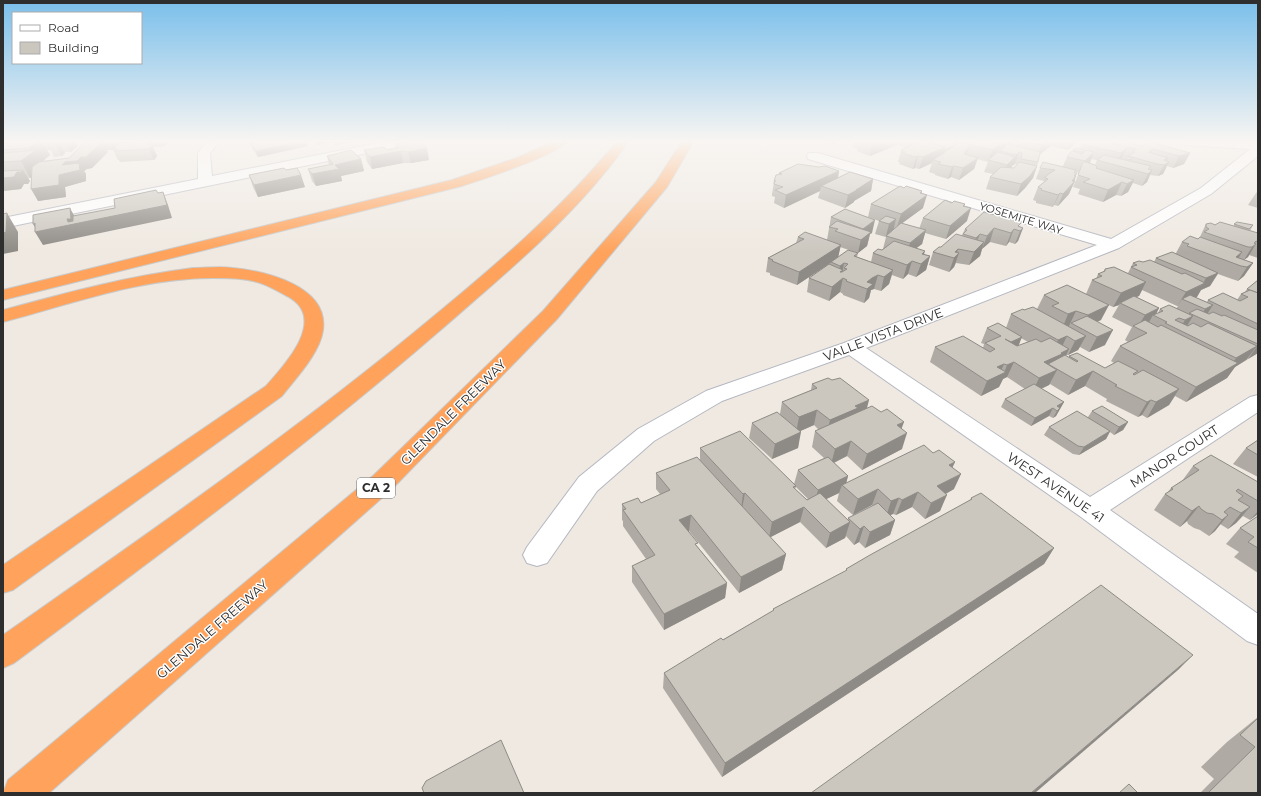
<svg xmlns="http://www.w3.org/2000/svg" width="1261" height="796" font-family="Montserrat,sans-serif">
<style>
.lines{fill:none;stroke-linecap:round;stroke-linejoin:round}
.minor-casing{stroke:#b4b7c1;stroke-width:2}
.highway-casing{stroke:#c9c9c9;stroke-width:2}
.minor{fill:#fff;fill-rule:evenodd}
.highway{fill:#ffa35c;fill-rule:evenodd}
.wall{fill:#afaba4;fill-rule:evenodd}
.shaded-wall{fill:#8e8b86}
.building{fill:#cbc7bf;stroke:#8e8b86}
.labels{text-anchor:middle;stroke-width:3;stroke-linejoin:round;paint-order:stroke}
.far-street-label{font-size:11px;fill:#2e2e2e;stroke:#fff}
.shield{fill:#fff;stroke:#6d6d6d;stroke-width:1}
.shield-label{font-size:12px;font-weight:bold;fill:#2e2e2e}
.street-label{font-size:13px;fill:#2e2e2e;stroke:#fff}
</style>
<rect width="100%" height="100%" fill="#efe9e1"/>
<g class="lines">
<g class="minor-casing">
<g id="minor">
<path d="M207,141h13l-10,12 2,23 176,-35h24l-2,3 -4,1 -403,83v-10l195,-39v-26z"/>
<path d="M1180,141l78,1v14l-47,38 -92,54 -253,100 224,149 160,-100 8,-2v17l-148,98 148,104v31l-11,-4 -166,-124 -232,-162 -127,46 -68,40 -57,50 -50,72 -10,3 -10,-3 -4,-8 4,-8 52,-70 59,-48 68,-38 138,-48 253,-98 -289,-86 -1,-3 1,-3h10l293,86 90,-51 49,-39 -64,-4 -4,-1z"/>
</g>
</g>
<g class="highway-casing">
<g id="highway">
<path d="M553,141h15c-10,14 -86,38 -106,45l-459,114v-10l449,-110 67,-23z"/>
<path d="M617,141h12c-52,74 -124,133 -192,192 -135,117 -280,223 -423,330l-11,5v-33c144,-101 289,-201 425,-314 67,-55 134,-112 189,-180z"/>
<path d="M682,141h12l-27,46 -110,132 -165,170 -343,304h-46l5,-13 366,-305 169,-164 113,-129z"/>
<path d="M193,268c13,0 27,-2 40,0 32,3 96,18 90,62 -3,23 -27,48 -41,66l-269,194 -10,3v-28l263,-179c20,-22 64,-70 19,-91 -7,-4 -14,-8 -22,-11 -15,-6 -34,-6 -50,-6 -73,0 -141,26 -210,44v-12c63,-17 125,-34 190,-42z"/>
</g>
</g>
<use href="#minor" class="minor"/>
<use href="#highway" class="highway"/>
</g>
<g class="wall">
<path d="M3,141h72l3,5 -7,6h-6v1l-3,3 -8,1 -3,-7h-4l3,5 -8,6 27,-3 20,-16v-1h81l-5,5 -12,1 4,9 -3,4 -34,2 -1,-2h-1l-5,-10h-6l1,2 -16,16 -5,1 -3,2 2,3v7l-21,6 1,10 -28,4 -6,-24 -2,1h-2l2,3 -2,3h-4l-3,5 -18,2z"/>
<path d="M286,141h21l1,5 -50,11 -6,-9 -2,-5 30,-1z"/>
<path d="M314,141h36v1l-15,3 -3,-3 -15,3z"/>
<path d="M827,141h14l-9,3z"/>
<path d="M854,141h71l6,2 5,-2h-2h27v1l3,1v-2h54l-1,1 5,1 -1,4 2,-6h54l-9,9 -17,-4 -11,9 -3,11 -4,12 -8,10 -8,8 -31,-7 4,-12 3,-3 -9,-2 4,-10 -11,-3 -3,10 -15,11 -8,-3 -3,2 -13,-4v-1l-6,-2 3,-9 -13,6 -4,-1 -2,1 -14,-5 1,-2h-2l3,-12 4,-2h1l-9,-3 -27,11 -13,-5 1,-2 -6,-2zM1015,164h2l-3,4h-2v-2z"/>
<path d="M1117,141l-1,3 26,2 48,7 -6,11 -11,4 -6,-2 -4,8 -5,2 -8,-1 -3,7 -5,4 -9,-3 -5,9 -7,4 -5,-1 -13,7 -25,-8 2,-5 -7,-2 6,-14 -4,-1 -1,1 1,3h1l-7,18 -11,12 -4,-1 -1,2 -17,-4v-2l-3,-1 5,-13 5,-4 1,-2 -8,-2 4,-11 23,-2 4,-9 6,-6v-1l6,-2 2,-4zM1091,159l6,1 -2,5 -5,-2z"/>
<path d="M395,144l34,16 -18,3h-8l-31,6 -5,-7 -3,-12h23l9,-1z"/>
<path d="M327,156l34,3 3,12 -23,5 1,5 -26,5 -4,-5 -4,-12 21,-4z"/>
<path d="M286,170l19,17 -47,10 -5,-10 -4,-12z"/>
<path d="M839,171l-1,7 35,1 -2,12 -17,10v1l-9,6 -27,-10 2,-7 -36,17 -10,-5 1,-6 -3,-1v-2l2,-12 2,-7h2l1,-2z"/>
<path d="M904,188l18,3v3l1,14 -21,15 17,6 4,-11 29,-15 13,1 -1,2 3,15 -21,18 -21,-6 -3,11 -6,4 8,6 6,2 -4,14 -10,7 -8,-3 -5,5 -11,-4 -3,9 -8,7 -7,-2 -3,1 -2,8 -5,5 -21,-8v-1l-3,-2 -11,9 -22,-9 2,-14 17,-12 -29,19 -27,-10v-2l-4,-1 2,-14 28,-15 2,-6 29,3 4,-23 14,-8 27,24 -2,1 -3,12 -9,7 -18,-6 -2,10 20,-4 -1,4 14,5 2,-9 9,-3 1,-1 3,-12 -11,-3 4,-13 -11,-4 3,-13z"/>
<path d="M1258,191v17l-10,-3 8,-12z"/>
<path d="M1206,224l28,2v-2l19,1 -3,6 8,2v25l-9,-3 -1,2 -4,3 9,3 -9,13 -6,5 -6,-2 -14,-5 -8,12 -9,4 -5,8 11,4 1,-2h29l4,-6 4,-2 2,-3 11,-9v73l-23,14 -8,11 -41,24 -11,-6 -6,9 -22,13 -5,-3 -4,2 -32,-16 1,-2 -22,-13 -17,9 -18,-11 -1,1 -8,4 23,13 -8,14 -3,2 -4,-2 -18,10 -30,-19 4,-8 20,-10 -18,-12 -4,2 -4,8 -18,9 -51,-34 5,-15 48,1 1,-4 -3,-1 6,-15h19l5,-14 13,-4 13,-1 7,-14 42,-1 6,-14 4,-1 2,-5 6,-3 1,-2 23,4 5,-10 21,-1 2,-4 20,-5 6,-11 17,-3zM1142,290l35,16h1l-2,3h-16l-2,4 -2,1 3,-6 -23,-11 3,-1zM1094,298l19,9 6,-2 -7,12 20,10 -7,13 3,2 -8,4 -9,15 3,2 -9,5 -36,-12v1l-3,-1v-1h2l10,-5 2,-3 9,5 16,-7 -8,-23 4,-2zM1021,338l7,4 -10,4z"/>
<path d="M1020,227l3,1 -5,13 -3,3 -6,-2 -3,4 -16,-4 -8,7 -2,7 -11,9 -13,-2 -2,4 -5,5 -20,-7 4,-13 29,-17 3,-6z"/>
<path d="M812,384l55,24 35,21v20l-40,21 -15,-14 -13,7 14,13 -2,7 87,-30 22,9 -3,5 2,22 -8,5 -6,17 -15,8 -13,-12 -16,8 -3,-1 -3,1 5,5 -5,15 -25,13 -6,-6 -5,3 -8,-9 -1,2 -19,10 -26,-26 -30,15 16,17 -4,16 -43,23 -50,-62h-1l9,15 30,37 -2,15 -61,32 -32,-48v-16l14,-7 -23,-33v-5l-1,-1v-16l19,-1 19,-9 -4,-5v-16l44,-14v-11l94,36 4,-14 26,-12 -12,-11 3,-16 4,-1 -5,-5 -14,6 -2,17 -26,11 -23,-21 3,-15 28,-9 2,-12 29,-12zM796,487l12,12 -1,1 -12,-11zM839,493l-2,8 16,14 19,-10 1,1 -25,12v2l-22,-21z"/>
<path d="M1092,411l36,11 -5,8 -9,5 -4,-3 -4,7 -27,16 -6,-1 -29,-19 5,-8 39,-10z"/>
<path d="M1258,440v37l-25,-13 13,-16z"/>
<path d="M1193,466l65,16v32l-8,6 -7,-4 -7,7 -8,6 -8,-5 -5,7 -6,5 -9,-6 -6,-2 -6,-4 -1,-3 -7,6 -26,-17 11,-16 2,-1 4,-5 11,-7z"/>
<path d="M971,498l83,50 -10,16 -322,213 -59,-89 1,-15 109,-62v-2l73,-38v-2l124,-69z"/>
<path d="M1258,516v57l-24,-16 5,-5 -13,-8 14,-16z"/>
<path d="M1258,717v76h-58l14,-14 -13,-12 26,-25z"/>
</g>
<g class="shaded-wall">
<path d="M39,141h3l8,14 -8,7 3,5 -15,11 -9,-17 11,-8 -3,-5z"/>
<path d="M45,141h1l5,9h-1z"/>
<path d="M53,141h6l6,12 -3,3z"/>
<path d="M65,141h10l3,5 -7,6z"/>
<path d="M89,141h81l-5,5 -12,1 4,9 -3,4 -6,-13 -35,2v1h-6l1,2 -16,16 -5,1 -3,2 2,3v7l-21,6 1,10 -28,4 -7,-12 31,-24 3,-3 26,-17z"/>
<path d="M304,141h3l1,5 -50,11 -2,-6z"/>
<path d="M316,141h16v1l-15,3z"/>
<path d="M334,141h16v1l-15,3z"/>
<path d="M832,141h9l-9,3z"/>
<path d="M881,141h17l-1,4 -27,11 2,-12z"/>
<path d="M911,141h14l-16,8z"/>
<path d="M956,141h5l-1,3 -27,16 -1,3 -13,6 4,-12 22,-10 10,-1z"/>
<path d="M971,141h4l-5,4 -4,11 -2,-2 5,-8z"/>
<path d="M1003,141h15l-2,3 -8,-1 -1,6 -8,3z"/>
<path d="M1047,141h6l-2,5 -14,10 5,-11z"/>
<path d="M1072,141h5l-9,9z"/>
<path d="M1115,141h2l-3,8 -2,-5z"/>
<path d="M1022,143l-7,21 -3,2 -1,3 -9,7 5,-11 8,-8 1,-2 -2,-1 3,-8z"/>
<path d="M1001,144l-4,11 -8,5 3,-10z"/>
<path d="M1128,147l-6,11 -6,7 5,-12z"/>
<path d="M427,148l2,12 -18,3 -3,-11z"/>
<path d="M1153,149l-5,11v-8z"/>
<path d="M401,151l2,12 -31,6 -2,-12z"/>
<path d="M1094,152l-4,11 -10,10 5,-12z"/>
<path d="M1190,153l-6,11 -11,4 6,-12z"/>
<path d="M918,156l-3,12 -2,1 3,-12z"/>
<path d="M978,158l-4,11 -15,11 4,-12z"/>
<path d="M1168,158l-3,6 4,-2 -6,12 -5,2 6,-11v-5z"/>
<path d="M361,159l3,12 -23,5 1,5 -26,5 -4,-12 23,-9z"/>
<path d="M954,166l-3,11 -3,2 4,-12z"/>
<path d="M1037,166l-4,12 -8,10 -8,8 4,-12z"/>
<path d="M23,170l7,11 -2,3h-4l-3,5 -18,2v-13z"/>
<path d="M1152,170l-5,12 -5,4 6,-12z"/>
<path d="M839,171l-2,12 -16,3 -1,5 -36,17 2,-13z"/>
<path d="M1077,173l-2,5 1,-2 -2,6 1,-1 -6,13 -11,12 5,-12 11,-18z"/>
<path d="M301,175l4,12 -47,10 -4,-12z"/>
<path d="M873,179l-2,12 -17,10v1l-9,6 3,-13 8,-5z"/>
<path d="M1134,180l-6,12 -7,4 6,-12z"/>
<path d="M1122,182l-6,13 -13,7 5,-12z"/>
<path d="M922,191l-2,9 7,-5 -4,13 -26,19 4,-13 19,-21z"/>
<path d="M163,192l5,13 4,13 -129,27 -8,-13h3l-5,-8 35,-2 -1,-3 3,-11 7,13z"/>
<path d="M1060,193l-7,14 5,-12z"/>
<path d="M965,204l-4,13 10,-9 -4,13 -21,18 4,-13 13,-20z"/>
<path d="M7,213l11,19v19l-15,3v-21z"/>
<path d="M896,219l-3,13 -7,4 3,-12z"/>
<path d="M875,220l-3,13 -2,1 -3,12 -9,7 5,-24z"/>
<path d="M994,228l-4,14 -8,7 5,-13z"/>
<path d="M1023,228l-5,13 -3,3 5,-13z"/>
<path d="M1014,229l-5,13 -3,4 5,-13z"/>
<path d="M926,230l-4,14 -16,12 4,-13z"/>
<path d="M980,234l-5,13 -4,4 5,-13z"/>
<path d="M1256,241l-3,6 3,-3 -8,13 -4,3 8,-13 2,-4z"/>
<path d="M984,242l-4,14 -11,9 5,-13z"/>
<path d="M841,245l-3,13 -41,27 2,-13z"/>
<path d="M958,249l-2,7 3,-3 -5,14 -5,5 5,-14 1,-6z"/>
<path d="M925,251l-4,13 9,-8 -4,14 -10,7 5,-13 1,-10z"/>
<path d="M1242,252l-7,12 1,-7z"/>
<path d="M912,261l-4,13 -5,5 4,-14z"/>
<path d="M844,263l-3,17 2,-2 -3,14 -11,9 3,-14 5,-7 3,-14z"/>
<path d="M1253,263l-9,13 -6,5 9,-14z"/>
<path d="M893,270l-4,14 -8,7 3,-14z"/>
<path d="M1218,273l-8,13 -9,4 -4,7 -9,4 -6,-2 -5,7 9,-14 16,-7 4,-7z"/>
<path d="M878,275l-4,14 -3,1 -2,8 -5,5 3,-14v-7l5,-4z"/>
<path d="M1146,282l-7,14 -17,7h-2l-1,2 -6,2 8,-14z"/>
<path d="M1109,305l-8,15 -21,9 8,-14z"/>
<path d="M1213,305l-9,14 -4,-1 5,-9z"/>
<path d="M1159,308l-4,8 -2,-1 -5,9 -11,4 8,-13z"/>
<path d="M1076,311l-7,15 -7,3 6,-15z"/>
<path d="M1193,316l-9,15 -5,-1 6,-10z"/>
<path d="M1113,330l-8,15 -16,7 8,-15z"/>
<path d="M1067,336l-7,15 -9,4 7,-15z"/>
<path d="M1086,336l-8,14 -10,5 7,-14z"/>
<path d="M1022,337l-6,15 -11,5 6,-15z"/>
<path d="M1258,345v8l-10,6z"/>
<path d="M1257,346l-11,14 -11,7 -8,11 -41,24 10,-15 33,-19 7,-10z"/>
<path d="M1069,349l-7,15 -9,4 1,-1 -6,-3 -6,11 -5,2 7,-15 17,-9z"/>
<path d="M1014,362l-7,15 -4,2 -4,8 -18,9 6,-15 10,-14 7,-3 -5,11 5,-2 3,-8z"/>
<path d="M1057,370l-8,15 -17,8 7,-15z"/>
<path d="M1093,371l-8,15 -17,9 8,-15z"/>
<path d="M1179,389l-10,16 -22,13 9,-16z"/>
<path d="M869,400l-4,16 -39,20 4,-16 25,-14z"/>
<path d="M1151,400l-9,15 -4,2 9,-15z"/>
<path d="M1064,402l-8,14 -3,2 4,-7v-5z"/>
<path d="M1053,408l-4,8 -18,10 4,-8z"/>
<path d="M817,410l-3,15 -18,8 3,-16z"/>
<path d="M904,422l-6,16 -1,-13z"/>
<path d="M1128,422l-5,8 -9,5 5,-8z"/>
<path d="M1110,431l-4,8 -27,16 5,-8z"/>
<path d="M801,432l-3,16 -26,11 3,-15z"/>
<path d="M907,433l-5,16 -40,21 5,-16z"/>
<path d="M851,441l-4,15 -16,8 4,-15z"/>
<path d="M955,462l-7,15 1,-12z"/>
<path d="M961,474l-7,15 -24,13 7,-16z"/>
<path d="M848,476l-3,12 -3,-3 -3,8 -25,12 4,-15z"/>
<path d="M878,489l-6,16 -19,10 5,-16z"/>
<path d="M918,492l-6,15 -16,8 6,-15z"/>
<path d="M745,493l-3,16h-1l2,-15z"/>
<path d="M947,495l-7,16 -15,8 6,-16z"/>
<path d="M899,498l-6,16 -7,3 5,-16z"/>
<path d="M1199,506l-12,15 -7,6 12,-16z"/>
<path d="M804,507l-4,15 -31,16 3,-16z"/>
<path d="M1250,507l-14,16 -8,6 13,-16z"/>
<path d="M1258,511v3l-8,6z"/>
<path d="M691,515l-2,16 -11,4 1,-15z"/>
<path d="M1228,515l-13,16 -6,5 13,-16z"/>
<path d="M895,520l-5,15 -25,13 5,-16z"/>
<path d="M850,522l-5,16 -19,10 4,-15z"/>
<path d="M864,526l-5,16 -5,3 6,-16z"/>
<path d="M1054,548l-10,16 -322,213 3,-14z"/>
<path d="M786,554l-4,16 -43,23 2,-16z"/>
<path d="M727,583l-2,15 -61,32v-16z"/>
<path d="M1193,655l-15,15 -143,123h-4z"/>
</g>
<g class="building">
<path d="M3,141h36l-10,7 -26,2z"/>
<path d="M103,141l-17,16h-5l-4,4 -12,1 -3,3 17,-2 1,7 -21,5v10l-28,4 1,-22 7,-5 30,-4 16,-16z"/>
<path d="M149,141l-2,3 5,1 -3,4 -34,2 2,-2h-4l6,-6z"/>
<path d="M260,141h19l1,1 6,-1h18l-48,10 -6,-8z"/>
<path d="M412,141h8l7,7 -19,4 -7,-1 -31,6 -6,-7 20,-3 3,3 12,-2 -4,-4z"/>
<path d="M863,141h18l-9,3z"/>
<path d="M923,141l22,6 -22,10 -5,-1 -2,1 -14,-4 3,-1 -4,-2 7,-3h-2z"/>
<path d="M937,141h13l7,3 -4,2 -9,4 1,-3 -14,-4z"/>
<path d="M974,141h16l11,3 -9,6 -22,-5 -6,9 14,4 -15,10 -9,-2 -2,1 -14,-3 3,-2 -8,-2 27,-18 9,2z"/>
<path d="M1013,141h2l7,2 -5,3 -9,-3z"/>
<path d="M1023,141h24l-5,4z"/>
<path d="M1085,141h30l-3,3 6,1 4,-4 20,5 8,-4 40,11 -11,3 -26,-7 -5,3 20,6 -4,2 5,2 -5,3 -7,-1 -29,-8 7,-4 -2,-1 3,-2 -8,-2 -7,6 -40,-9z"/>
<path d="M1008,144l32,8 -2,10 -17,-3 1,-6 -3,-1 -3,3 -16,-4z"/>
<path d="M1076,148l8,2 -2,2 -9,-2z"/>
<path d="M36,150l-15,11 -18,1v-9h1z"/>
<path d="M351,150l10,9 -26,6 4,4 -27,5 -4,-5 25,-5 -6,-8z"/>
<path d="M1086,150l8,2 -9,9 -18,-4 5,-6 10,3z"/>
<path d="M998,152l17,5 -8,8 -19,-5z"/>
<path d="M1104,155l47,11 -3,3 4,1 -4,4 -51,-14z"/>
<path d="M1126,156l6,2 -1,2 -6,-2z"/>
<path d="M1019,162l18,4 -7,10 -9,8 -31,-7 11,-10 13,1z"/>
<path d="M1043,162l33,8 -2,3h3l-3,3h2l-4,5h3l-12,13 -3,-1 -2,2 -17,-5 1,-1 -4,-2 10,-8 -3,-1 2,-3 8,-5 -15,-2z"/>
<path d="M1083,162h2l10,3 2,2 -1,1 38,12 -7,4 -5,-2 -14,8 -25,-8 7,-3 -12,-4z"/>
<path d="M798,164l21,3 6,-1 14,5 -53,24 -11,-5 8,-3 -9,-3v-2l2,-1h-2l2,-6 6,-1 -3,-1z"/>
<path d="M284,168l2,2 11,-2 4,7 -47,10 -5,-10z"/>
<path d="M23,170l-2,2h-4l-3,5 -11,1v-7z"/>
<path d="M850,172l23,7 -17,11h1l-9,5 -27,-9z"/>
<path d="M900,186l4,2 2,-2 16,5 -2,2 7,2 -26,19 -30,-10z"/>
<path d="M156,190l2,3 5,-1 4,13 -132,27v-9l-2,1v-9l37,-7 1,11h-4l1,3 5,-1v-5l42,-8 -1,-9z"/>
<path d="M945,200l7,3 2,-2 11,3 -2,2 8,2 -21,18 -27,-8z"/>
<path d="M845,209l30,11 -12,9 -32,-12z"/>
<path d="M984,212l38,10 -4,4 5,2 -3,3 -6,-2 -3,4 -17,-5 -7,8 -7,-2 -4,4 -13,-4 4,-4 -2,-1z"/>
<path d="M7,213l-1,19 -3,1v-19z"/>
<path d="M886,216l10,3 -7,5 -10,-3z"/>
<path d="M837,221l34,11 -10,8 -26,-9 3,-2 -9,-2z"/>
<path d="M1220,222l38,11v9l-2,-1 -2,2 2,1 -4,3h-4l-44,-15 5,-3 -3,-2v-3l5,-1 4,2z"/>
<path d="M1237,222l16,3 -4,4 -15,-5z"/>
<path d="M901,223l25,7 -16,13 -24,-7z"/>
<path d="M805,232l36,13 -42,27 -27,-11 1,-1 -5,-2 36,-19 -6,-2z"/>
<path d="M956,234l28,8 -10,10 -16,-3 -3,3 4,1 -5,5 -21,-6 6,-5h2z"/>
<path d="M1190,236l8,3 2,-2 42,15 -6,5 17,6 -6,4 -6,-1 -54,-20 2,-2 -7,-2z"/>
<path d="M894,241l31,10 -3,3 8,2 -9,8 -9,-3 -5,4 -34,-12 5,-4 4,1z"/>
<path d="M848,250l10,3 -4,3 39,14 -9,7 -6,-2 -6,3 -5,4 6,2 -6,5 -21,-8 1,-1 -4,-2 -11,9 -23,-9 20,-14 14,6 -3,2h2l5,-3 -3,-1 4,-4 -4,-1 -4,3 -9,-4z"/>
<path d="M1172,252l46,21 -12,5 -50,-20z"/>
<path d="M1150,260l32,14 3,-1 20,10 -19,9 -55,-25 6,-2 -4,-2 6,-2 4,1z"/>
<path d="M1114,267l32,15 -25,11 -29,-13 10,-4 -4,-2 7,-3v-2z"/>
<path d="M1258,280v13l-11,-4z"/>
<path d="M1067,285l42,20 -21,10 -12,-4 -8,3 -16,-8 7,-3 -15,-8z"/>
<path d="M1250,290l8,3v31l-50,-24 15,-7 17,8 8,-4 -7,-3z"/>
<path d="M1190,295l23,10 -8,4 -23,-10z"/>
<path d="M1134,296l25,12 -14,7 -25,-12z"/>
<path d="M1169,305l24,11 -8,4 -6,-2 -4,2 13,6 5,-3 8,4 7,-4 49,23 -21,12 -71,-35 2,-1 -14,-7 10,-4 -3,-2z"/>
<path d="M1033,307l53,29 -11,5 -8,-5 -9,4 -47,-26 12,-5 1,1z"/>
<path d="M1197,309l12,5 4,-2 9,4 2,-1 34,15v1l-1,1 1,1v11l-69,-31z"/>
<path d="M1087,316l26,14 -16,7 -26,-14z"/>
<path d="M1145,320l13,7 3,-2 77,38 -42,24 -76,-41 27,-13 -14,-7z"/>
<path d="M998,323l24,14 -11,5 -6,-3 12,7 19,-7 5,3 9,-4 19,11 -8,4 1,1 -18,8 13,8 -18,8 -25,-16 -7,3 -3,-1 -7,3 9,5 -19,9 -52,-34 28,-11 27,16 5,-3 -10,-6 16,-7 -14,-8z"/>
<path d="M1077,353l28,15 13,-7 20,10 -5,3 1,1 9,-5 36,19 -23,13 -5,-2 -4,2 -32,-16 2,-1 -24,-14 -17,9 -28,-16 17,-9 12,7 1,-1 -9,-5z"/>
<path d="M828,378l4,2 8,-2 29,22 -14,6 3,2 -28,12 -13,-10 -18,7 -17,-15 35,-14 -5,-4z"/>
<path d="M1034,384l30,18 -7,4 3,2 -3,3 -4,-3 -18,10 -30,-19z"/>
<path d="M872,406l9,6 6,-3 17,13 -7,3 10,8 -40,21 -16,-13 -16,8 -20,-18z"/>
<path d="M1102,406l26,16 -9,5 -27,-16z"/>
<path d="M1077,411l33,20 -26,16 -6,-1 -29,-19z"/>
<path d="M777,412l24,20 -26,12 -23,-21z"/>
<path d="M740,431l56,55 -3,1 14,13 13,-7 30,29 -20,11 -26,-26 -32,15 -27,-29 -2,1 -43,-46z"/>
<path d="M1258,440v15l-12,-7z"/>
<path d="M924,445l9,8 6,-3 16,12 -6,3 12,9 -24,12 10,9 -16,8 -13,-11 -16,8 -3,-2 -8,3 -13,-12 -20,10 -16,-14z"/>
<path d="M1211,455l47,27v19l-20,-12 -2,2 7,5 -5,4 12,7 -9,6 -11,-6 -6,5 4,3 -6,5 -9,-6 -6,-1 -6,-4 -2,-3 -7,5 -27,-17 8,-5 -2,-1 28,-18 -6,-4z"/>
<path d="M697,457l89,97 -45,23 -50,-62 -12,5 19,23 -3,1 32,39 -63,31 -32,-48 23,-11 -32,-45 3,-1 -4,-5 16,-6 3,5 29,-13 -14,-17z"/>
<path d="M828,457l20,19 -30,14 -20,-20z"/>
<path d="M981,493l73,55 -329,215 -61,-90 57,-35 2,2 51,-30 -1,-1 74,-39 -1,-1 24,-14 102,-56 -1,-1z"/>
<path d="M878,503l17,17 -25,12 -6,-6 -4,3 -12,-11z"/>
<path d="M1258,516v32l-10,-6 6,-5 -14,-9z"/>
<path d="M1101,585l92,70 -162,138h-220z"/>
<path d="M1258,718v75h-47l-2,-1 46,-45 -15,-12z"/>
<path d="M501,740l23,53h-100l-2,-5 4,-7z"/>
<path d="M1129,784l9,9h-19z"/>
</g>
<linearGradient id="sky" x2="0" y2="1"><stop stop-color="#7abfeb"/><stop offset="0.56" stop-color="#f8f5f2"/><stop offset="1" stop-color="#f8f5f2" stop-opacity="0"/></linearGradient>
<rect width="1261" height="252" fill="url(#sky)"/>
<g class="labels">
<g class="far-street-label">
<text transform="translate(1021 218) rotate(17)" y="4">YOSEMITE WAY</text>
</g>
<rect class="shield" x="357" y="478" width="38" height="20" rx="3"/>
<g class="shield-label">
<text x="376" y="492">CA 2</text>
</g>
<g class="street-label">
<text transform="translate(883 334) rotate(-21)" y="5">VALLE VISTA DRIVE</text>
<text transform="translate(453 412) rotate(-45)" y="5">GLENDALE FREEWAY</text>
<text transform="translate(1174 456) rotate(-33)" y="5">MANOR COURT</text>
<text transform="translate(1056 487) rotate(34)" y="5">WEST AVENUE 41</text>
<text transform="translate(212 629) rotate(-41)" y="5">GLENDALE FREEWAY</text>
</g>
</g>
<rect width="1261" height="796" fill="none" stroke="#2e2e2e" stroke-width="8"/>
<rect x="12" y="12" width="130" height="52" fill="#ffffff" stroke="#ababab"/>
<rect x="20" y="25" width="20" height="6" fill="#ffffff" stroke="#ababab"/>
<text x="48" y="32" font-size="12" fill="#2e2e2e">Road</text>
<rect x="20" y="42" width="20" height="12" fill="#cbc7bf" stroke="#ababab"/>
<text x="48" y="52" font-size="12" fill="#2e2e2e">Building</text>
</svg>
